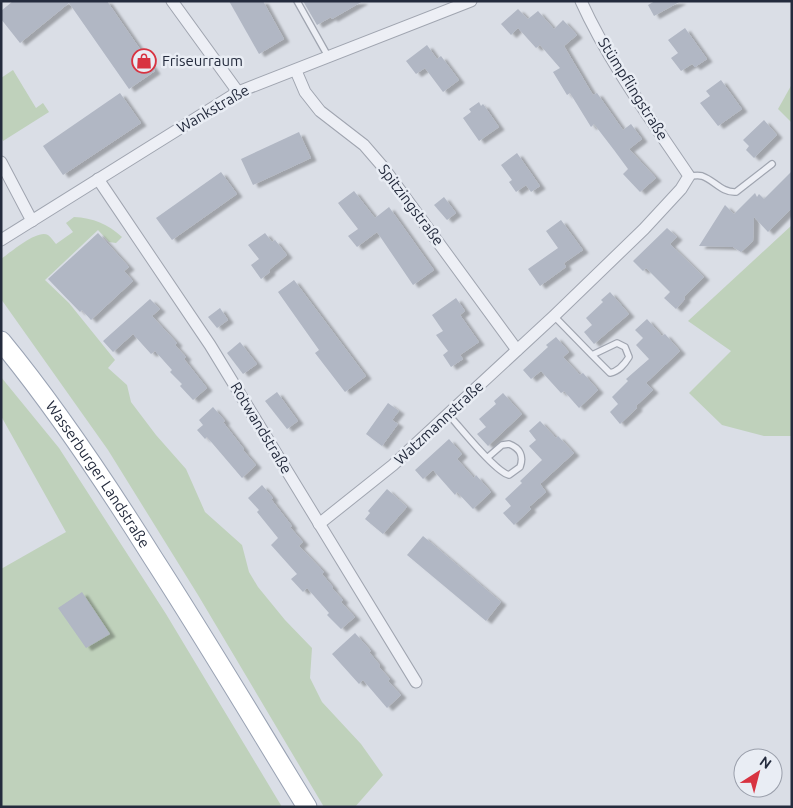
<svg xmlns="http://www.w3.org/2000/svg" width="793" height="808" font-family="Ubuntu,sans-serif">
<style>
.green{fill:#bfd1bb}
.building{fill:#b1b7c4;filter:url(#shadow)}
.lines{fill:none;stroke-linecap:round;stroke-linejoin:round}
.service-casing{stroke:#a0a5b0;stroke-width:8}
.minor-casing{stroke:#a0a5b0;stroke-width:13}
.primary-casing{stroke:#99a2b3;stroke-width:21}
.service{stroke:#edeff5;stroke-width:5.5}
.minor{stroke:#edeff5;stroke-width:11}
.primary{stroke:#fff;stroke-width:19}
.labels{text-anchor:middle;stroke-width:5;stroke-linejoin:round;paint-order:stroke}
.poi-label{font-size:15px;fill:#242b3d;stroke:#e9edf4;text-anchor:start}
.street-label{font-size:15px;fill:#242b3d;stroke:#e9edf4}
</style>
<defs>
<filter id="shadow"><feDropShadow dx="5.5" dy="3" stdDeviation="1" flood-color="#0004"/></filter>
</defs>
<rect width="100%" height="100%" fill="#dadee6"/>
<g class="green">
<path d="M13,70l23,38 7,-5 6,9 -46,29 -2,-5v-58z"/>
<path d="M792,84v39l-14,-14z"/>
<path d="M74,217c19,1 34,7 48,20l-6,6 -7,-1 -11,-12 -53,50 24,23 46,57 -7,8 19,17 4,17 25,33 30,34 19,43 37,33 7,27 9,15 27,33 27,28 -2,30 12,24 39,42 22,31 -28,32h-31l-126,-212 -90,-145 -107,-151v-40c9,-6 36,-30 47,-24 3,2 6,7 8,9l17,-12 -7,-9z"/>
<path d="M792,225v211h-28l-42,-11 -33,-32 42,-42 -43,-30z"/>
<path d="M1,377l58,71 107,166 116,193h-281v-238l65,-37 -65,-116z"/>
</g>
<g class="building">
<path d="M13,1h94l48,70 -26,18 -60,-86 -49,40 -19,-24v-8z"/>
<path d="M229,1h34l21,38 -25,15z"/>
<path d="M303,1h60l-31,18 -1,-2 -14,8z"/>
<path d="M655,1h26l-27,15 -6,-11z"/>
<path d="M518,9l10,10 10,-8 16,18 9,-9 14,15 -13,11 29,49 4,-2 26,37 8,-6 11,15 -13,10 27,29 -16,14 -17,-18 5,-5 -14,-19 -20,-26 -3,3 -21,-34 -3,2 -14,-23 7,-4 -20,-23 -4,3 -18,-20 -7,7 -10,-11z"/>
<path d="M685,28l22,31 -12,8 -3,-3 -11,7 -10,-13 7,-5 -10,-13z"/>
<path d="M427,45l10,14 4,-3 18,24 -16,12 -18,-24 -9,6 -10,-13z"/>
<path d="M721,80l21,29 -24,17 -18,-23 10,-7 -4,-5z"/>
<path d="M120,93l21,30 -78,52 -20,-29z"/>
<path d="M479,102l2,4 2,-2 16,23 -20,14 -16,-23 8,-6 -2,-3z"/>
<path d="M764,120l13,15 -23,23 -8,-8 3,-4 -6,-6z"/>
<path d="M299,132l12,26 -58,27 -12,-26z"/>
<path d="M517,153l23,33 -9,6 -5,-7 -10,7 -7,-10 3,-2 -11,-15z"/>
<path d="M792,171v37l-24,24 -14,-15 -1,24 -12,11 -8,-5 -34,-1 26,-41 9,9 21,-21 2,4 2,-3 5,5z"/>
<path d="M221,172l16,22 -65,46 -16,-22z"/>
<path d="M354,191l21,27 14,-11 45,63 -21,15 -36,-53 -20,15 -9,-11 10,-7 -20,-26z"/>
<path d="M444,197l12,16 -9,7 -13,-15z"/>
<path d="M561,220l22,30 -19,13 2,4 -26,19 -12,-17 30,-21 -12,-17z"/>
<path d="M667,228l10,9 -7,7 34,33 -20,20 1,2 -9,10 -12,-11 6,-6 -24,-24 -3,3 -10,-10z"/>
<path d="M98,233l31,34 -5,4 9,10 -42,39 -9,-10 -2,2 -32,-33z"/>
<path d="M265,233l7,9 3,-2 12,15 -18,15 1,2 -9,7 -10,-14 8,-6 -11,-14z"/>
<path d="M294,280l72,96 -21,16 -30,-39 4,-3 -41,-58z"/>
<path d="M610,292l19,22 -35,30 -10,-12 8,-7 -6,-7 17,-16 -2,-2z"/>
<path d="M456,298l9,13 -5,4 19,27 -19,13 3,4 -12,8 -8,-12 5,-4 -12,-16 7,-4 -11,-16z"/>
<path d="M150,299l10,10 -8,7 25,27 -2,2 11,12 -2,2 23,29 -14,12 -13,-14 2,-2 -12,-12 2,-2 -17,-19 -4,3 -18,-20 -20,18 -10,-11z"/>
<path d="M220,308l8,12 -11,8 -9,-11z"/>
<path d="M647,319l15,17 3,-2 15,17 -34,32 7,7 -17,16 1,2 -17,16 -10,-12 8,-8 -6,-7 16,-16 -2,-2 23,-20 -13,-14 7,-7 -8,-8z"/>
<path d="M556,337l13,15 -6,5 17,18 3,-2 15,17 -19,18 -15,-17 -3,2 -20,-22 -10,8 -8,-9 25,-23 -2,-2z"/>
<path d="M240,342l17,22 -14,10 -16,-21z"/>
<path d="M277,392l21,29 -11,8 -22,-28z"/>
<path d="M503,393l19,21 -34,32 -11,-12 9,-7 -7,-8 17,-15 -2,-3z"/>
<path d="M388,403l11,8 -7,9 6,4 -16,22 -16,-12z"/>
<path d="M213,407l12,14 -2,1 21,27 -1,1 13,15 -14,13 -35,-41 -2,2 -8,-9 6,-5 -4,-5z"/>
<path d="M540,421l16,17 2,-2 16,17 -34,31 6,8 -17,15 2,2 -17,16 -11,-12 8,-7 -6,-7 17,-16 -2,-2 22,-21 -13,-14 7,-6 -7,-9z"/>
<path d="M449,439l13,15 -5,5 17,19 2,-3 15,17 -18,17 -16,-17 -2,3 -22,-25 -10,9 -8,-9z"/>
<path d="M262,485l11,13 -2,1 21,27 -2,1 13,15 -4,4 25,26 -2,2 11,13 -1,1 11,12 -2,2 14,15 -14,12 -14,-14 2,-2 -22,-25 -4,4 -12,-13 6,-5 -26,-29 7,-7 -21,-26 2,-2 -11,-12z"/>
<path d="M387,489l20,18 -24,27 -18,-15 5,-6 -2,-2z"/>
<path d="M423,536l78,66 -15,19 -79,-66z"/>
<path d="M82,592l28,42 -24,14 -28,-40z"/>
<path d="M355,633l16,18 -2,1 11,13 -1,2 11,12 -2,2 13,14 -14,13 -24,-28 -4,4 -27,-30z"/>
</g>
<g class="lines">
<g class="service-casing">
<g id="service">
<path d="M297,1l32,57"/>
<path d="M689,176c4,0 9,-1 13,0 12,4 20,17 34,16l36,-28"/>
<path d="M554,316l38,39 25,-12 8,4 4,10c-5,8 -10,14 -19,16l-18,-18"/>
<path d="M448,414c12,13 47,58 61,61l11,-8c4,-11 0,-19 -11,-23l-7,1 -15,13"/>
</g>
</g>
<g class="minor-casing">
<g id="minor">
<path d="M172,1l66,91"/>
<path d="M296,71l9,21 15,19 44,34 19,22 134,183"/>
<path d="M1,162l31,59"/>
<path d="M98,179l112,166 206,337"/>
<path d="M1,240l237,-148 233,-91"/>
<path d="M319,524l74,-59 161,-149 90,-87 37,-40 8,-13c-37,-55 -81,-115 -108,-175"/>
</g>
</g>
<g class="primary-casing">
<g id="primary">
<path id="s1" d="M1,341c56,68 105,142 152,217 53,82 103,166 154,249"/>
</g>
</g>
<use href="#service" class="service"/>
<use href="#minor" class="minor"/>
<use href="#primary" class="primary"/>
</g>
<defs>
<g id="shop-ring" transform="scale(1.25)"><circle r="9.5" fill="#e9edf4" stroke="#d83341" stroke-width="1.5"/><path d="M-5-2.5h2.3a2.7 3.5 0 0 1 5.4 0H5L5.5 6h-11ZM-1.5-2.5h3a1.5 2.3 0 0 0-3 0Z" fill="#d83341"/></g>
</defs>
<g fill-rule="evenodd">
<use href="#shop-ring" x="144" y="61"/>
</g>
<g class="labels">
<g class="poi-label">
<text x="162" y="66">Friseurraum</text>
</g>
<g class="street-label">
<text transform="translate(633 89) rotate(58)" y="5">Stümpflingstraße</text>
<text transform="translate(213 109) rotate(-30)" y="5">Wankstraße</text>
<text transform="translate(411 205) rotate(53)" y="5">Spitzingstraße</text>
<text transform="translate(439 423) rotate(-43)" y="5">Watzmannstraße</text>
<text transform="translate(261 428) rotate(59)" y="5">Rotwandstraße</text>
<text dy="5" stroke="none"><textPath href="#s1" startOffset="165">Wasserburger Landstraße</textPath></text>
</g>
</g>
<rect width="793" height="808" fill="none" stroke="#242b3d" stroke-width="5"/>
<g transform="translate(758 773) rotate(36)"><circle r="24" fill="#e9edf4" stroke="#9a9fab"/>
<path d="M0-4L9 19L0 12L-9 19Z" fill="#d83341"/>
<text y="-8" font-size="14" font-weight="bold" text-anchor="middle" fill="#242b3d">N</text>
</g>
</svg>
